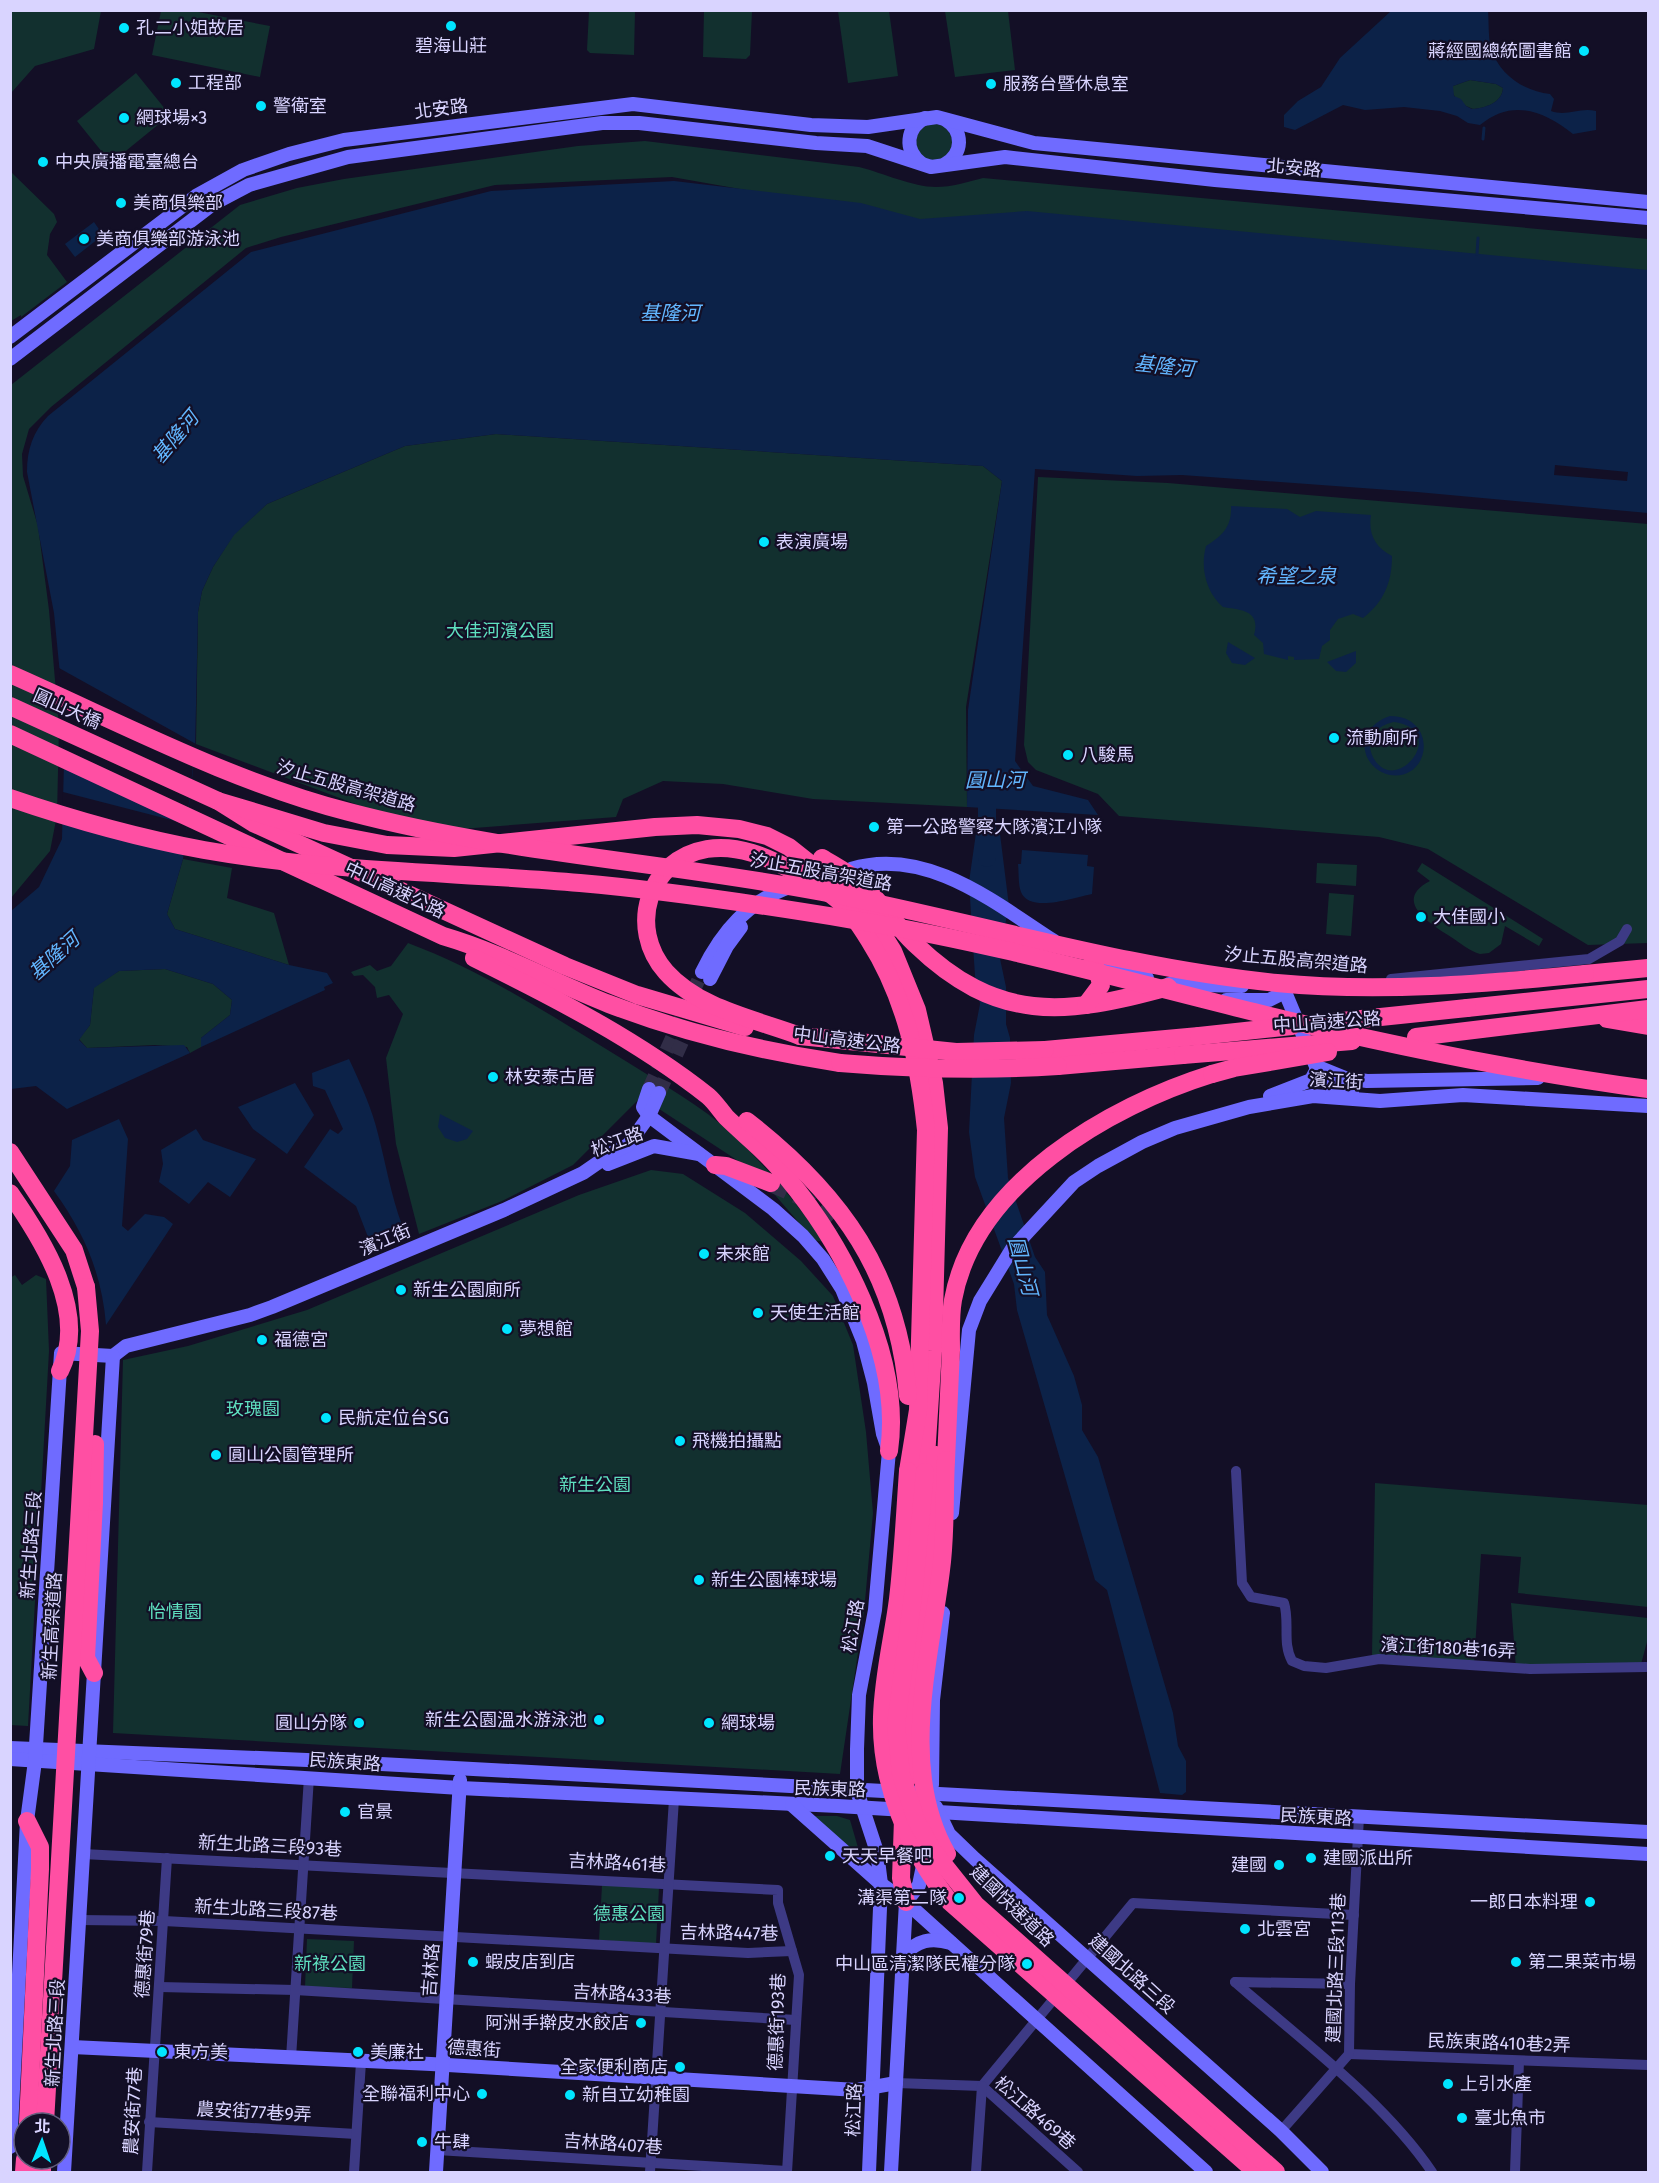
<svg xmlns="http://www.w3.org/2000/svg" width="1659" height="2183" font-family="'Fira Sans','Noto Sans TC',sans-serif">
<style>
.green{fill:#12302f}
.water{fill:#0c2248;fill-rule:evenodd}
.pier{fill:#130f26}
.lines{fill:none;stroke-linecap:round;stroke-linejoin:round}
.stream{stroke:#0c2248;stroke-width:3}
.river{stroke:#0c2248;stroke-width:18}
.secondary-tunnel{stroke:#312d47;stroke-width:14;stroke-dasharray:14 7;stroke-linecap:butt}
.highway-tunnel{stroke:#312d47;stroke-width:18;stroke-dasharray:18 9;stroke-linecap:butt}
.street{stroke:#3d3a85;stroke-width:10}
.secondary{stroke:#6f6bff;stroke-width:14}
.highway{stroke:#ff4fa3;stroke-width:18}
.highway-bridge{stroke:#ff4fa3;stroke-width:18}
.poi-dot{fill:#00e5ff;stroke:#130f26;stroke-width:2}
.labels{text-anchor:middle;stroke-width:4.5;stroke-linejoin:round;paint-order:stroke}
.poi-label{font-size:18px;fill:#d9d4ff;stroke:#130f26;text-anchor:start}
.street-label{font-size:18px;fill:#d9d4ff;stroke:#130f26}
.park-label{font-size:18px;fill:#5fe0c0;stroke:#130f26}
.water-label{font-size:20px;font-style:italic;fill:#62b6ff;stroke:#130f26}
</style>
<rect width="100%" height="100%" fill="#130f26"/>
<g class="green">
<path d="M11,10l90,1 -7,38 -59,17 -24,27z"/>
<path d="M161,11h32l77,15 -10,51 -108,-22z"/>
<path d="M589,11h46l-1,44 -44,-2 -3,-3z"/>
<path d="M704,11h48l-2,44 -4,4 -43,-2z"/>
<path d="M838,11h51l9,65 -50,7z"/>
<path d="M945,11h63l7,59 -60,7z"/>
<path d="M136,73l34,42 -59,48 -34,-42z"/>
<path d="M1470,80l26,4 7,4c-1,15 -18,20 -30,21 -10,-4 -23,-11 -20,-23z"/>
<circle cx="934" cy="142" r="18"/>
<path d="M645,141l214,26c24,6 54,20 77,20 16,0 32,-5 47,-9l665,61v40l-698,-53 -278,-49 -177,8 -214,52 -35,11 -195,159 -22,22 -7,25 1,22 15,50 11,84 10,117 -2,88 -7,36 -39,47v-513l229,-180 57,-17 47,-9 234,-33z"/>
<path d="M10,171l44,43 3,8 -7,12 -3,21 20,27 -46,35v-2l-10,6z"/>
<path d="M496,434l487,32 19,15 -36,226 1,100 -154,-8 -90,-15 -60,-3 -40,18 -7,18 -155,12 -71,-12 -194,-73 2,-132 4,-21 11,-24 21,-33 33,-30 138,-58z"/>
<path d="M1038,477l130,6 480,41v419l-60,2 -160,-96 -49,-12 -260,-21 -21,-22 -62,-24 -8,-8 -4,-17z"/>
<path d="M183,859l49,9 -5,30 47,15 15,52 -114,-36 -8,-15z"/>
<path d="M1317,863l40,2 -1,21 -40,-3z"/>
<path d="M1422,863l121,76 -4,7 -34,-20 -4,18 -12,9 -9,1c-10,-3 -20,-11 -29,-17 -19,-12 -60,-36 -21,-56l-13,-10z"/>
<path d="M1329,893l25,2 -3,41 -25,-2z"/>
<path d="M408,943c77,29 146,74 216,117 36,23 77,45 109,75 35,33 63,67 91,107l-10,-2 -59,-68 -114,-75 -68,68 -71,36 -83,33 -23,-90 -10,-86 17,-44 -14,-19 -12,3 -2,-11 -12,-12 -9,1 -3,-4 19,-7 7,6 14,-5z"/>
<path d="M165,969l48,15 19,16 -2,15 -29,23v9l-11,6 -3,-6 -32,-2 -68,3 -8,-9 11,-14 4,-38 25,-16z"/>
<path d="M651,1170l32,4 62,39 56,48 32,35 20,49 13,87 7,81 -9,99 -24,162 -727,-41 10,-373 65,-14 119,-36 272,-115z"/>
<path d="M15,1275l7,10 14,-10 10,4 3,72 -21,375 -18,-1v-447z"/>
<path d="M1375,1483l273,22v102l-130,-14 3,-36 -40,-3 -7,111 -102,-10z"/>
<path d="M1511,1603l137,15v20l-8,30h-124z"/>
<path d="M814,1816h23l13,4 9,31 -6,3 -41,-36z"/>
<path d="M602,1885l57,3 -3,56 -57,-4z"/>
<path d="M307,1939l47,2 -2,47 -47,-1z"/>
</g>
<g class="water">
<path d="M1488,11c1,11 0,26 3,37 8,27 33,43 59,46l4,5 -3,12c16,6 28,-4 45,0v19l-23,4c-29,-23 -61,-36 -93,-9l-12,-2 -11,-7 -17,-5 -36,-4 -39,3 -22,-5 -48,25 -11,-3v-12l14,-14 23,-14 19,-29 51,-47zM1470,80l26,4 7,4c-1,15 -18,20 -31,21l-6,-3 -5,-7 -7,-3 -1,-10z"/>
<path d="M674,181l187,22 59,16 107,-8 621,59v243l-231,-21 -235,-17 -45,1 -102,-7 -20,292 18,25 55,14 10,15 -131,-8 1,-97 34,-229 -19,-15 -487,-32 -91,12 -138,58 -33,31 -21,32 -11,24 -4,21 -3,140 -12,107 -16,55 8,15 114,36 38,8 6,10 -9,4 1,3 -124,57v-9l29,-23 2,-15 -19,-16 -48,-15 -46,2 -25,17 -4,37 -11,15 8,8 97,-3 6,8 -123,56 -31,-23 -25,3v-178l28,-24 23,-48 3,-114 -11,-112 -27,-141c0,-23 6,-40 21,-56l203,-164 240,-61z"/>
<path d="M94,222l9,13 -28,22 -10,-13z"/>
<path d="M1231,506l56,3 13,8 16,-6 55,4c-3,19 4,32 21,41 0,26 -8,46 -29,62l-10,-4 -15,5 -8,11v10l-8,6 -3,13 -25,1v-3l-6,-1v4l-24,-6 -1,-11 -9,-8c7,-25 -13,-25 -31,-28 -17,-15 -23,-39 -17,-61 16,-10 26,-19 25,-40z"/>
<path d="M1228,642l27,16 -10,7 -13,-2 -6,-10z"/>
<path d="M1356,651v12l-10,9 -10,-1 -9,-9z"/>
<path d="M1390,716c48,0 42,65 0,59 -9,-2 -17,-7 -22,-16 -10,-19 3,-37 22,-43zM1394,722c58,8 -1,79 -22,33 -7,-17 6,-30 22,-33z"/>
<path d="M976,833l24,1 9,72 -10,48 7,33v37l4,14 1,45 -7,35 4,60 27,79 10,15 2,43 27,61 8,29v25l16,27 75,256 5,33 8,15v31l-4,3 -22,-2 -53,-203 -12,-10 -78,-270 -3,-26 -39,-107 -6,-45 5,-97 6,-31 -5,-28 -6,-94z"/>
<path d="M1022,850l66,5 -1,11 7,1 -2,27c-17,3 -62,20 -71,-2 -3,-8 -2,-19 -3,-28h3z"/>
<path d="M349,1059c11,24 23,49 29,75 8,31 13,61 24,91l-34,12 -12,-31 -52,-39 26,-38 8,5 5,-5 -18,-39 -12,-4 -1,-13z"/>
<path d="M295,1083l19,32 -27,39 -34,-25 -15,-22z"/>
<path d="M440,1114l33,17 -6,8 -10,3 -12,-4 -7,-11z"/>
<path d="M119,1119l9,20 -6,87 6,5 17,-17 19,3 9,7 -67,101c-4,-51 -22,-93 -52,-134l16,-25 2,-26z"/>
<path d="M196,1129l7,11 53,19 -26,38 -22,-15 -19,22 -30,-22 4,-18 -2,-14z"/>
</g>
<g class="pier">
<path d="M1555,465l73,7 -1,9 -73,-6z"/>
<path d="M59,668l137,76 -1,8 -133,-57z"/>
<path d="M62,699l132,58 -7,64 -123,-58z"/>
<path d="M63,792l124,32 -2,19 -123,-29z"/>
</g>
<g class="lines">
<g class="stream">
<path d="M1483,139l1,-11"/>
<path d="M1477,254l1,-16"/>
</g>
<path class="river" d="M987,858v-74"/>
<g class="secondary-tunnel">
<path d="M649,1089l53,-117"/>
<path d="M659,1093l31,-69"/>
</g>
<path class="highway-tunnel" d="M771,1183l31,14 34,33"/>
<g class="street">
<path d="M1391,979l198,-20 31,-18 7,-12"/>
<path d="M1236,1471l6,112 9,14 33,6c6,19 -2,40 8,58l12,5 22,2 53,-9 151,10 116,-2"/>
<path d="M83,1854l695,36v13l21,72 -12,197"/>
<path d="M79,1920l85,1 584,32 44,-2"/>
<path d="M1235,1982c65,57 149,119 197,190"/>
<path d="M1235,1982l115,2"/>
<path d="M160,1987l135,3 501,30"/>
<path d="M1349,2054l299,11"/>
<path d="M291,2058l18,-281"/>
<path d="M896,2083l86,3 96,86"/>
<path d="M982,2086l151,-183 221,12"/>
<path d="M149,2122l207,12"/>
<path d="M1281,2131l68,-77 1,-70 9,-167"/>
<path d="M437,2150l350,21"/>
<path d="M147,2172l20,-314"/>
<path d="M354,2172l7,-110"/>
<path d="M650,2172l24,-373"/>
<path d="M976,2172l6,-86"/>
<path d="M1515,2172l4,-111"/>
</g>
<g class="secondary">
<path d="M921,163c-17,-13 -15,-35 4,-45"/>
<path d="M945,164c18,-10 19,-33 1,-44"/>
<path d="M10,337l186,-141 47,-26 46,-16 55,-14 289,-36 178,21 57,2 69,-10 97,26 614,59"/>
<path d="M10,359l203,-155 36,-19 99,-28 254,-34h37l177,20 51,3 64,21 74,-10 210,23 433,38"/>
<path d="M851,869c75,-23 144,34 203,72"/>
<path d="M1107,961l40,17"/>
<path d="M702,972c20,-41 46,-71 90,-86"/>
<path d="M710,979l17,-33 14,-19"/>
<path d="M1169,984l73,2"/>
<path d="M1279,990l6,2 35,84 7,7 25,9"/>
<path d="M1226,1000h43l16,-8"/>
<path d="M1318,1067l27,11 22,3 171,-3"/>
<path d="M649,1089l-6,18 6,9 124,93 30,27 20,23 19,30 21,52 11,42 9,51 6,17 -14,159 -16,85 -2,54v42l20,61 4,32 -12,288"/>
<path d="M1270,1096l41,-16 7,-13"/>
<path d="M608,1164l46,-18 45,8"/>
<path d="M113,1356l13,-10 124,-31 22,-8 232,-97 79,-37 29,-20 16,-8 21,-29 10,-23"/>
<path d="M952,1513l17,-183 11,-29 32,-52 62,-67 24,-16 44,-24 33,-14 74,-21 64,-11 67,5 83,-6 185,11"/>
<path d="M10,1748l297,12 1341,72"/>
<path d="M10,1759l450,29 378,18 810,48"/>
<path d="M932,1785l1,-85 10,-87"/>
<path d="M792,1805l89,79 25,18 300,270"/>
<path d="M936,1807l13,27 26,25 306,272 41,41"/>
<path d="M903,1956c14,-16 28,-19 48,-13"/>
<path d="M72,2047l359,17 426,26 39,-7"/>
<path d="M10,2147l17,-326 8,-60 26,-408 52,3"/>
<path d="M64,2172l49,-816"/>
<path d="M436,2172l24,-392"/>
<path d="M891,2172l15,-270 13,-17 5,-24"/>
</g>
<g class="highway">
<path d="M10,706l208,95 35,22 312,143 72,29 108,32"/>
<path d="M10,734l433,202c58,17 110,46 166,68 75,29 151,47 231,59"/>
<path d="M218,801l106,32 63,12 67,3 201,-21 42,-2 42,4 28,7 22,11 77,61 27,43 24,59 17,73 5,45 -6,223 -8,121"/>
<path d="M822,858c13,8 27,15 38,25 21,18 35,42 55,61 82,79 149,72 253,43"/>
<path d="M474,958c81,40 163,82 234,138 7,6 12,14 18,21 17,17 36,31 52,50 62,71 125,187 111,284"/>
<path d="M1585,974l63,-6"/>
<path d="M1086,1005l15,-20 -3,-14 -6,-7"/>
<path d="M1467,1008l181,-19"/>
<path d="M1607,1019l41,7"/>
<path d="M800,1036c-45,-17 -101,-27 -134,-64 -39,-44 -18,-113 41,-123 31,-5 60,8 86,22 15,9 33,18 46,30 12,10 22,26 30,39 37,58 50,123 57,190l-8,280 -10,61"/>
<path d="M1416,1037l232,-28"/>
<path d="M1045,1050l154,-14"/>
<path d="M1058,1066l125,-11"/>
<path d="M747,1121c95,74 151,153 161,275"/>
<path d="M10,1152l64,98 12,37"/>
<path d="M715,1165l11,1 45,17"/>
<path d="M10,1193c33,47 79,120 50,178"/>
<path d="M946,1460c2,-37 3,-73 5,-110 0,-16 -1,-33 2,-50 21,-116 156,-194 259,-226"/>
<path d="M94,1673l-8,-15 8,-156"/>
<path d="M907,1779l2,-59 22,-177 5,-88"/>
<path d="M903,1819l-2,59 5,24"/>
<path d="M27,1821l13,26v22l-12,254"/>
<path d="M24,2172l1,-13"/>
<path d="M42,2172v-13"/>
</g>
<g class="highway-bridge">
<path d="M10,674c111,49 222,108 339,138 155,41 316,50 473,80 152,29 301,76 455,91 103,10 205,1 308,-9"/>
<path d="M10,798c64,22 128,40 194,52 124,22 251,22 376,33 92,8 183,22 274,37 135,22 267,59 400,92 130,32 261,59 394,77"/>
<path d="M1323,1023l144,-15"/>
<path d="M800,1036l156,16 89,-2"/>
<path d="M1199,1036l93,-10"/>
<path d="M1183,1055l169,-14"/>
<path d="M840,1063c73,6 145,8 218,3"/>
<path d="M1212,1074l22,-6 94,-16"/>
<path d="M946,1460c-2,36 0,74 -5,110 -11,90 -43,199 6,284"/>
<path d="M908,1471c-3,42 -5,85 -10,128 -5,39 -15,78 -16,118 -2,68 27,132 68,185l306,270"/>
<path d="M925,1472l-11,116 -18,137 5,49 15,46 17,31 43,54 300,267"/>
<path d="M94,1502l1,-58"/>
<path d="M45,2123l45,-792 -4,-44"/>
</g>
</g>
<g class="poi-dot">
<circle cx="451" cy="26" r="6"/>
<circle cx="124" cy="28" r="6"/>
<circle cx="1584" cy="51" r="6"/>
<circle cx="176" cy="83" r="6"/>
<circle cx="991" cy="84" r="6"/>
<circle cx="261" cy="106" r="6"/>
<circle cx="124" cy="118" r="6"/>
<circle cx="43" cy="162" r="6"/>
<circle cx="121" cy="203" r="6"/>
<circle cx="84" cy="239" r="6"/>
<circle cx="764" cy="542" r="6"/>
<circle cx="1334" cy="738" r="6"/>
<circle cx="1068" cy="755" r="6"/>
<circle cx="874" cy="827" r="6"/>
<circle cx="1421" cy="917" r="6"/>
<circle cx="493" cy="1077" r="6"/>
<circle cx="704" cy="1254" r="6"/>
<circle cx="401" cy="1290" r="6"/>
<circle cx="758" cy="1313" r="6"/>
<circle cx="507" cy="1329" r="6"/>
<circle cx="262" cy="1340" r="6"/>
<circle cx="326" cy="1418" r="6"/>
<circle cx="680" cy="1441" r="6"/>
<circle cx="216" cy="1455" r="6"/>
<circle cx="699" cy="1580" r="6"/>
<circle cx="599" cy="1720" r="6"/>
<circle cx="359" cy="1723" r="6"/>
<circle cx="709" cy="1723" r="6"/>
<circle cx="345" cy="1812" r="6"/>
<circle cx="830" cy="1856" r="6"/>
<circle cx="1311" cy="1858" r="6"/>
<circle cx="1279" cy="1865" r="6"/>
<circle cx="959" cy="1898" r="6"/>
<circle cx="1590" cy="1902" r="6"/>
<circle cx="1245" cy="1929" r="6"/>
<circle cx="473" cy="1962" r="6"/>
<circle cx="1516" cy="1962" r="6"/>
<circle cx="1027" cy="1964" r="6"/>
<circle cx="641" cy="2023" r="6"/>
<circle cx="162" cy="2052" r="6"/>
<circle cx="358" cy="2052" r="6"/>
<circle cx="680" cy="2067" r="6"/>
<circle cx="1448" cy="2084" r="6"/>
<circle cx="482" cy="2094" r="6"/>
<circle cx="570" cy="2095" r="6"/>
<circle cx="1462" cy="2118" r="6"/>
<circle cx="422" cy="2142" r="6"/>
</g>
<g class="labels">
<g class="poi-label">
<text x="136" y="34">孔二小姐故居</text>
<text x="451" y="52" text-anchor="middle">碧海山莊</text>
<text x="1572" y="57" text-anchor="end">蔣經國總統圖書館</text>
<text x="188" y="89">工程部</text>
<text x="1003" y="90">服務台暨休息室</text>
<text x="273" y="112">警衛室</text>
<text x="136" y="124">網球場×3</text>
<text x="55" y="168">中央廣播電臺總台</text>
<text x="133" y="209">美商俱樂部</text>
<text x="96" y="245">美商俱樂部游泳池</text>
<text x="776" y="548">表演廣場</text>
<text x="1346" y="744">流動廁所</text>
<text x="1080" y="761">八駿馬</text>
<text x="886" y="833">第一公路警察大隊濱江小隊</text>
<text x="1433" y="923">大佳國小</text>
<text x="505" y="1083">林安泰古厝</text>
<text x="716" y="1260">未來館</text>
<text x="413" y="1296">新生公園廁所</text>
<text x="770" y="1319">天使生活館</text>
<text x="519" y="1335">夢想館</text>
<text x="274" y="1346">福德宮</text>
<text x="338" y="1424">民航定位台SG</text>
<text x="692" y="1447">飛機拍攝點</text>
<text x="228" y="1461">圓山公園管理所</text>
<text x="711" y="1586">新生公園棒球場</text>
<text x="587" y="1726" text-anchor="end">新生公園溫水游泳池</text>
<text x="347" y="1729" text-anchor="end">圓山分隊</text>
<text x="721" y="1729">網球場</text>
<text x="357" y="1818">官景</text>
<text x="842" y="1862">天天早餐吧</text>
<text x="1323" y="1864">建國派出所</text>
<text x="1267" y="1871" text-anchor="end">建國</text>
<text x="947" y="1904" text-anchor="end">溝渠第二隊</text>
<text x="1578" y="1908" text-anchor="end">一郎日本料理</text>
<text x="1257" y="1935">北雲宮</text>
<text x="485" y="1968">蝦皮店到店</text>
<text x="1528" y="1968">第二果菜市場</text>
<text x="1015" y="1970" text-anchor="end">中山區清潔隊民權分隊</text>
<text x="629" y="2029" text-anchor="end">阿洲手擀皮水餃店</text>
<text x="174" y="2058">東方美</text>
<text x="370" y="2058">美廉社</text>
<text x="668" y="2073" text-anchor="end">全家便利商店</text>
<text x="1460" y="2090">上引水產</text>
<text x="470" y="2100" text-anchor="end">全聯福利中心</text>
<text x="582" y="2101">新自立幼稚園</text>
<text x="1474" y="2124">臺北魚市</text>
<text x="434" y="2148">牛肆</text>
</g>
<g class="street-label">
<text transform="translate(441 109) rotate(-7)" y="6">北安路</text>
<text transform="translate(1294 168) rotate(5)" y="6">北安路</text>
<text transform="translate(67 709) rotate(24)" y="6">圓山大橋</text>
<text transform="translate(346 786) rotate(16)" y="6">汐止五股高架道路</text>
<text transform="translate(821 872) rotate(10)" y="6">汐止五股高架道路</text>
<text transform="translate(395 890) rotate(25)" y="6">中山高速公路</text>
<text transform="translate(1296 960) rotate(5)" y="6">汐止五股高架道路</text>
<text transform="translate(1327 1022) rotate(-4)" y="6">中山高速公路</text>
<text transform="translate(847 1040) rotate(7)" y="6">中山高速公路</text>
<text transform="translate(1336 1081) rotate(3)" y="6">濱江街</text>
<text transform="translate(617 1142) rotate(-20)" y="6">松江路</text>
<text transform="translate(385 1240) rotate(-23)" y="6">濱江街</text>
<text transform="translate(31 1545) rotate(-86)" y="6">新生北路三段</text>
<text transform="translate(52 1626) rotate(-87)" y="6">新生高架道路</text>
<text transform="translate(853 1626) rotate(-80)" y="6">松江路</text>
<text transform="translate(1448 1648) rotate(3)" y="6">濱江街180巷16弄</text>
<text transform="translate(345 1762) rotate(4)" y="6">民族東路</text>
<text transform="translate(830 1789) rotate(2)" y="6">民族東路</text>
<text transform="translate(1316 1817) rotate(3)" y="6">民族東路</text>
<text transform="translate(270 1846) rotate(3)" y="6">新生北路三段93巷</text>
<text transform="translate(617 1863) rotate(3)" y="6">吉林路461巷</text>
<text transform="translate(1012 1906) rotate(44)" y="6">建國快速道路</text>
<text transform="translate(266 1910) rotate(3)" y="6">新生北路三段87巷</text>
<text transform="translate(729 1933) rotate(1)" y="6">吉林路447巷</text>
<text transform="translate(145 1954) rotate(-86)" y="6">德惠街79巷</text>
<text transform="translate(1336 1968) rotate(-88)" y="6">建國北路三段113巷</text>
<text transform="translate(431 1970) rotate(-86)" y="6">吉林路</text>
<text transform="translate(1132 1974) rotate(42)" y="6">建國北路三段</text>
<text transform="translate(622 1994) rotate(3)" y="6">吉林路433巷</text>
<text transform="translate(777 2022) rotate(-88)" y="6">德惠街193巷</text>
<text transform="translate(55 2033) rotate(-87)" y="6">新生北路三段</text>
<text transform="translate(1499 2043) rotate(2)" y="6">民族東路410巷2弄</text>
<text transform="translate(474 2049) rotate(4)" y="6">德惠街</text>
<text transform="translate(854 2110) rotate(-88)" y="6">松江路</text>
<text transform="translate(133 2111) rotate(-87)" y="6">農安街77巷</text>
<text transform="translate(254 2112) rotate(3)" y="6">農安街77巷9弄</text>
<text transform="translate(1035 2113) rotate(41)" y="6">松江路469巷</text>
<text transform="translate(613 2144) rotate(4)" y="6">吉林路407巷</text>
</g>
<g class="park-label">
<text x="500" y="637">大佳河濱公園</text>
<text x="253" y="1415">玫瑰園</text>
<text x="595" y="1491">新生公園</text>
<text x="175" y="1618">怡情園</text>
<text x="629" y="1920">德惠公園</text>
<text x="330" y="1970">新祿公園</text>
</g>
<g class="water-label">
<text x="670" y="320">基隆河</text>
<text transform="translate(1164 366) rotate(6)" y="7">基隆河</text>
<text transform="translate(175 437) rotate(-50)" y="7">基隆河</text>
<text x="1296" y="583">希望之泉</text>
<text x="995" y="787">圓山河</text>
<text transform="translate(54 956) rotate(-42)" y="7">基隆河</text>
<text transform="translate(1023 1266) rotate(75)" y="7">圓山河</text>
</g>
</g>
<rect width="1659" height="2183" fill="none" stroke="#d9d4ff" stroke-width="24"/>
<g transform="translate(42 2141) rotate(2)"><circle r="28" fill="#130f26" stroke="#625e7d" stroke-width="1.5"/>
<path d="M0-4.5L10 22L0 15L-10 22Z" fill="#00e5ff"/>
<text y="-9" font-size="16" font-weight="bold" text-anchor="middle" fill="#d9d4ff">北</text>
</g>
</svg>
